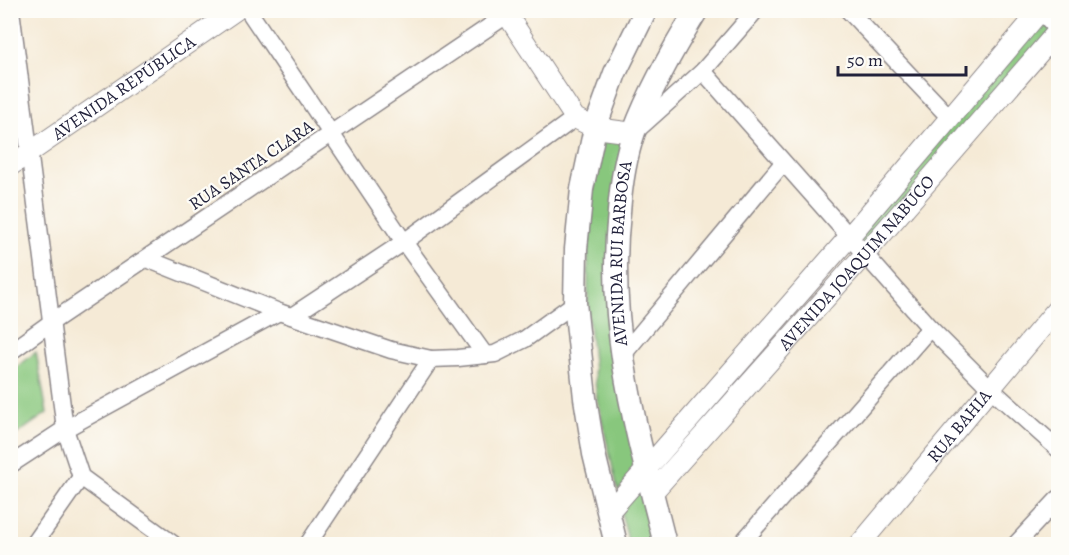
<svg xmlns="http://www.w3.org/2000/svg" width="1069" height="555" font-family="Alegreya,serif">
<style>
.green{fill:#88c77d;stroke:#55745c;stroke-width:1.5}
.lines{fill:none;stroke-linecap:round;stroke-linejoin:round}
.minor-casing{stroke:#8c8688;stroke-width:19}
.tertiary-casing{stroke:#8c8688;stroke-width:22}
.secondary-casing{stroke:#8c8688;stroke-width:25}
.minor{stroke:#fff;stroke-width:16}
.tertiary{stroke:#fff;stroke-width:20}
.secondary{stroke:#fff;stroke-width:22}
.labels{text-anchor:middle;stroke-width:4.5;stroke-linejoin:round;paint-order:stroke}
.street-label{font-size:18px;fill:#22223b;stroke:#fdfcf7}
</style>
<rect width="100%" height="100%" fill="#fdfcf7"/>
<filter id="ink" filterUnits="userSpaceOnUse"><feTurbulence type="fractalNoise" baseFrequency=".0167" numOctaves="2"/><feDisplacementMap in="SourceGraphic" scale="12" xChannelSelector="R" yChannelSelector="G"/><feConvolveMatrix kernelMatrix="1 2 1 2 8 2 1 2 1" color-interpolation-filters="sRGB"/></filter>
<filter id="wash" filterUnits="userSpaceOnUse"><feTurbulence type="fractalNoise" baseFrequency=".008" numOctaves="4" result="noise"/><feDisplacementMap in="SourceGraphic" scale="24" xChannelSelector="R" yChannelSelector="G"/><feGaussianBlur stdDeviation="1.35" result="paint"/><feColorMatrix in="noise" values="0 0 0 0 0 0 0 0 0 0 0 0 0 0 0 0 0 1.4 0 .05"/><feComposite in="paint" operator="in"/></filter>
<g filter="url(#wash)">
<rect width="100%" height="100%" fill="#f5ead6"/>
<g class="green">
<path d="M1041,16l13,13 -190,224 -13,-15z"/>
<path d="M600,133l27,6 -14,71 28,258 -23,23 -21,-92 -9,-85v-113z"/>
<path d="M36,352l11,61 -36,25v-66z"/>
<path d="M646,482l16,62h-33l-9,-35z"/>
</g>
</g>
<g filter="url(#ink)">
<g class="lines">
<g class="minor-casing">
<g id="minor">
<path d="M11,10l54,419 16,48 92,67"/>
<path d="M248,10l156,232 81,113"/>
<path d="M848,10l102,108"/>
<path d="M1040,10l18,20"/>
<path d="M703,71l227,257 61,61 67,60"/>
<path d="M637,130l66,-59 53,-61"/>
<path d="M147,259l132,53 112,38 40,9 27,-1 37,-4 30,-15 50,-36"/>
<path d="M292,316l112,-74 171,-124"/>
<path d="M10,352l43,-31 461,-311"/>
<path d="M621,357l162,-194"/>
<path d="M10,465l55,-36 214,-117"/>
<path d="M34,544l47,-67"/>
<path d="M308,544l123,-185"/>
<path d="M741,544l189,-216"/>
<path d="M1016,544l42,-45"/>
</g>
</g>
<g class="tertiary-casing">
<g id="tertiary">
<path d="M504,10l71,108 20,10 39,5"/>
<path id="s1" d="M10,166l226,-156"/>
<path id="s2" d="M652,493l212,-238 194,-224"/>
<path d="M608,513l241,-276 192,-227"/>
<path id="s3" d="M860,544l198,-236"/>
</g>
</g>
<g class="secondary-casing">
<g id="secondary">
<path d="M616,544l-22,-90 -9,-56 -10,-95 1,-54 6,-60 13,-61 20,-55 31,-63"/>
<path id="s4" d="M665,544c-28,-112 -59,-214 -46,-332 2,-27 6,-54 15,-80 16,-43 39,-83 63,-122"/>
</g>
</g>
<use href="#minor" class="minor"/>
<use href="#tertiary" class="tertiary"/>
<use href="#secondary" class="secondary"/>
</g>
</g>
<g class="labels">
<g class="street-label">
<text dy="6" stroke="none"><textPath href="#s1" startOffset="138">AVENIDA REPÚBLICA</textPath></text>
<text transform="translate(251 165) rotate(-34)" y="6">RUA SANTA CLARA</text>
<text dy="6" stroke="none"><textPath href="#s4" startOffset="296">AVENIDA RUI BARBOSA</textPath></text>
<text dy="6" stroke="none"><textPath href="#s2" startOffset="308">AVENIDA JOAQUIM NABUCO</textPath></text>
<text dy="6" stroke="none"><textPath href="#s3" startOffset="154">RUA BAHIA</textPath></text>
</g>
</g>
<rect width="1069" height="555" fill="none" stroke="#fdfcf7" stroke-width="36"/>
<path d="M838 66v9h128v-9" fill="none" stroke="#22223b" stroke-width="3"/>
<text x="847" y="66" font-size="18" fill="#22223b" stroke="#fdfcf7" stroke-width="4.5" paint-order="stroke">50 m</text>
</svg>
